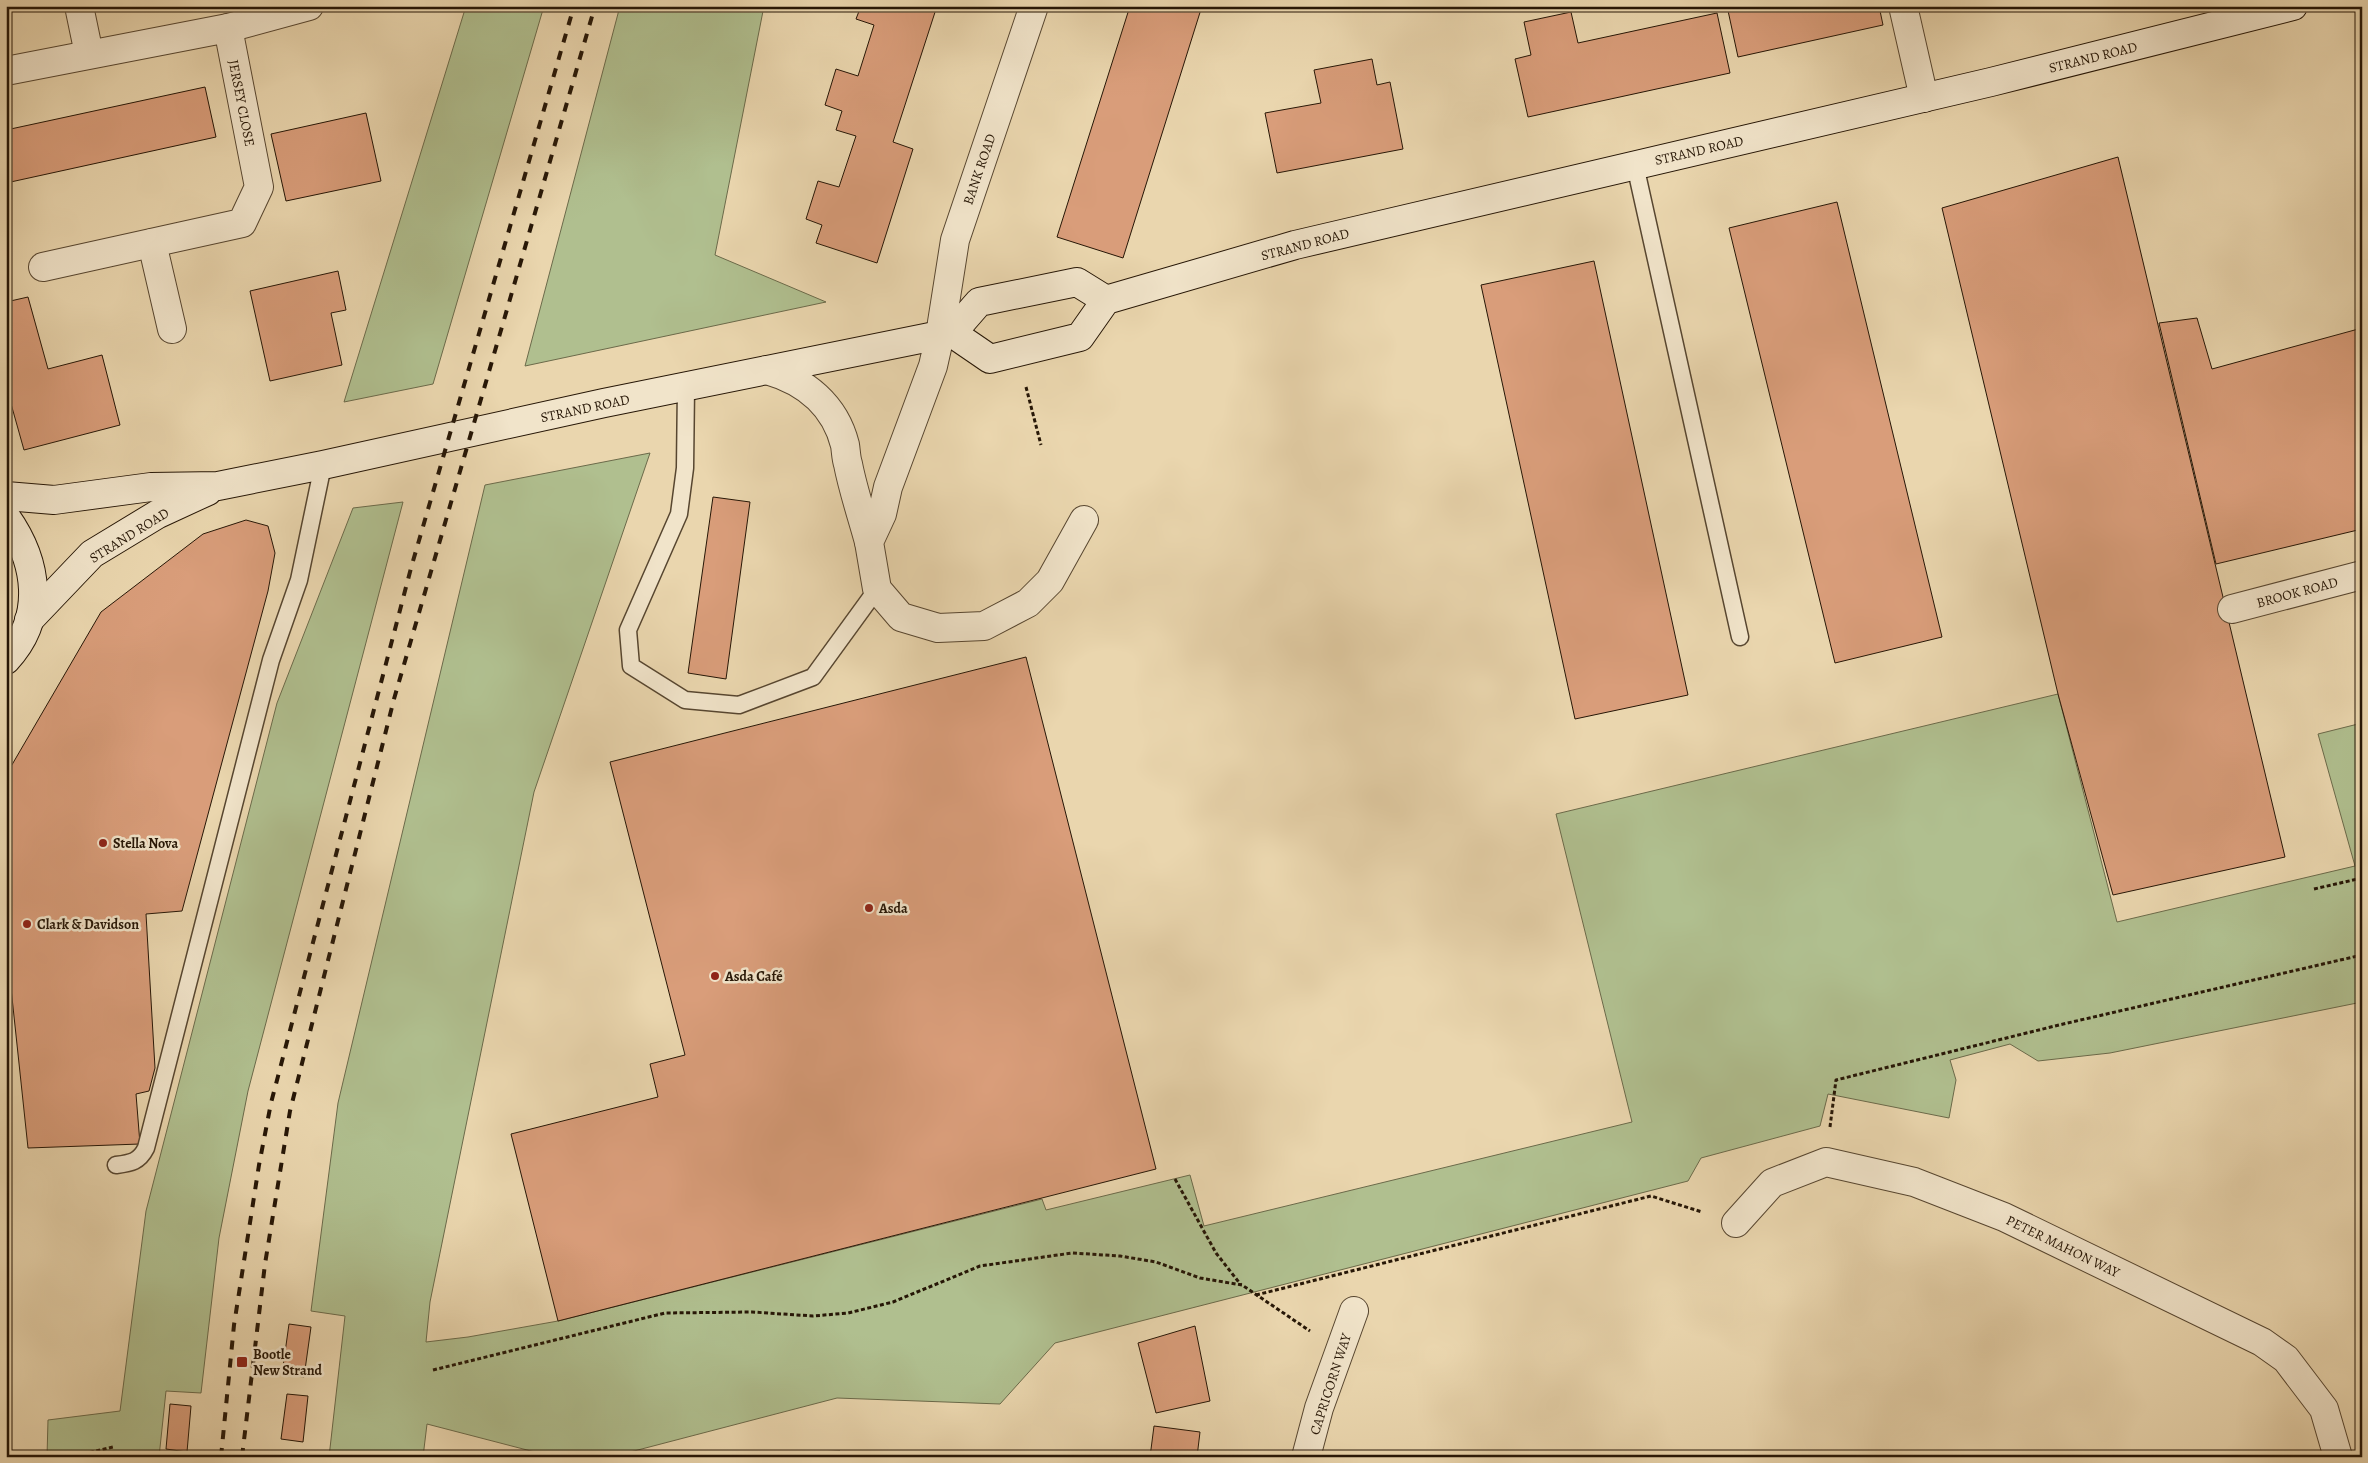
<svg xmlns="http://www.w3.org/2000/svg" width="2368" height="1463" font-family="Alegreya,serif">
<style>
.green{fill:#b0bf8f;stroke:#6b6a4a}
.building{fill:#d99d7a;stroke:#261606}
.lines{fill:none;stroke-linecap:round;stroke-linejoin:round}
.lane-casing{stroke:#574630;stroke-width:19}
.street-casing{stroke:#574630;stroke-width:30}
.secondary-casing{stroke:#261606;stroke-width:30}
.path{stroke:#261606;stroke-width:3;stroke-dasharray:4 2.5;stroke-linecap:butt}
.lane{stroke:#f1e4ca;stroke-width:16}
.street{stroke:#f1e4ca;stroke-width:28}
.secondary{stroke:#f1e4ca;stroke-width:28}
.rail{stroke:#261606;stroke-width:4;stroke-dasharray:9 9;stroke-linecap:butt}
.poi-dot{fill:#8f2418;stroke:#f1e4ca;stroke-width:2}
.labels{text-anchor:middle;stroke-width:5;stroke-linejoin:round;paint-order:stroke}
.street-label{font-size:14px;fill:#261606;stroke:#f1e4ca}
.poi-label{font-size:14px;font-weight:bold;fill:#261606;stroke:#f1e4ca;text-anchor:start}
</style>
<rect width="100%" height="100%" fill="#ead6ae"/>
<filter id="stains"><feTurbulence type="fractalNoise" baseFrequency=".004" numOctaves="4"/><feColorMatrix values="0 0 0 0 .2 0 0 0 0 .09 0 0 0 0 .02 0 0 0 .5 -.17"/></filter>
<radialGradient id="worn" r=".72"><stop offset=".6" stop-color="#630" stop-opacity="0"/><stop offset="1" stop-color="#630" stop-opacity=".3"/></radialGradient>
<g class="green">
<path d="M466,6h78l-111,378 -89,18z"/>
<path d="M620,6h144l-49,249 111,47 -301,64z"/>
<path d="M650,453l-116,339 -104,510 -4,40 42,-5 90,-16 484,-122 4,11 144,-35 14,51 428,-104 -76,-308 502,-120 59,228 238,-56 -37,-132 44,-11v279l-252,51 -72,8 -28,-17 -60,16 6,20 -7,38 -121,-24 -8,32 -119,32 -13,23 -633,162 -55,61 -163,-6 -226,59h-57l-127,-33 -4,33h-94l16,-141 -34,-5 27,-208 147,-618z"/>
<path d="M403,502l-155,589 -29,147 -18,155 -35,-2 -7,66h-112l1,-37 72,-9 26,-200 131,-508 76,-195z"/>
</g>
<g class="building">
<path d="M391,6h22l-21,5z"/>
<path d="M861,6h76l-44,136 20,7 -36,114 -61,-20 6,-18 -16,-6 12,-38 21,6 17,-51 -20,-6 6,-19 -17,-6 11,-36 22,7 16,-51 -18,-6z"/>
<path d="M1130,6h72l-79,252 -66,-21z"/>
<path d="M1727,6h152l4,19 -145,32z"/>
<path d="M1571,12l7,31 139,-30 13,60 -202,44 -13,-58 16,-4 -7,-33z"/>
<path d="M1372,59l5,26 13,-3 13,67 -126,24 -12,-60 56,-10 -7,-33z"/>
<path d="M205,87l11,50 -210,46v-53z"/>
<path d="M366,113l15,68 -95,20 -15,-67z"/>
<path d="M2118,157l167,700 -172,38 -55,-201 -116,-486z"/>
<path d="M1837,202l105,435 -107,26 -106,-435z"/>
<path d="M1594,261l94,434 -113,24 -94,-434z"/>
<path d="M338,271l8,39 -15,3 11,52 -72,16 -20,-90z"/>
<path d="M28,297l20,72 54,-14 18,70 -96,25 -18,-64v-84z"/>
<path d="M2197,318l15,51 150,-41v201l-146,35 -57,-241z"/>
<path d="M713,497l37,5 -24,177 -38,-6z"/>
<path d="M246,520l22,6 7,27 -7,38 -86,320 -36,3 9,154 -6,23 -13,3 4,50 -112,4 -22,-207v-166l95,-163 102,-78z"/>
<path d="M1026,657l130,512 -598,152 -47,-187 147,-37 -8,-33 35,-9 -75,-293z"/>
<path d="M289,1324l22,3 -7,50 -22,-3z"/>
<path d="M1195,1326l15,75 -54,12 -18,-70z"/>
<path d="M287,1394l21,2 -5,46 -22,-3z"/>
<path d="M170,1404l21,2 -4,46 -21,-3z"/>
<path d="M1154,1426l46,6 -3,25h-47z"/>
<path d="M840,1451v6h-76v-3z"/>
</g>
<g class="lines">
<g class="lane-casing">
<g id="lane">
<path d="M1635,165l105,472"/>
<path d="M686,387l-1,81 -6,46 -51,116 3,36 54,34 54,5 74,-28 64,-88"/>
<path d="M116,1165c15,-2 23,-3 30,-17l125,-488 28,-80 24,-115"/>
</g>
</g>
<g class="street-casing">
<g id="street">
<path d="M79,6l10,48"/>
<path d="M1034,6l-79,234 -15,95 -7,31 -45,121 -6,27 -13,28 8,47 24,28 37,11 46,-2 44,-23 22,-22 34,-61"/>
<path d="M1903,6l21,92"/>
<path d="M228,28l81,-22"/>
<path d="M6,71l222,-43 31,159 -17,36 -199,44"/>
<path d="M152,243l20,86"/>
<path d="M767,370c38,11 68,35 78,75 1,6 1,13 3,19 5,26 14,52 21,78"/>
<path d="M2232,609l130,-34"/>
<path d="M1736,1223l36,-40 54,-21 88,20 90,35 258,125 24,17 38,50 14,48"/>
<path d="M1306,1457l13,-49 35,-97"/>
</g>
</g>
<g class="secondary-casing">
<g id="secondary">
<path d="M952,333l38,26 90,-22 26,-37 189,-55 696,-163 302,-76"/>
<path d="M6,496l48,4 97,-13 67,-1 105,-21 281,-62 336,-68 12,-2 27,-31 98,-20 29,18"/>
<path d="M6,517c32,45 40,100 0,143"/>
<path d="M29,620l63,-66 66,-40 50,-23"/>
</g>
</g>
<g class="path">
<path d="M1026,387l15,58"/>
<path d="M2314,889l48,-11"/>
<path d="M1830,1127l6,-47 223,-55 303,-70"/>
<path d="M1175,1179l41,74 25,32"/>
<path d="M1256,1295l395,-99 51,16"/>
<path d="M433,1370l232,-57 87,-1 61,4 35,-3 45,-11 87,-36 92,-13 48,3 36,6 44,16 42,7 68,46"/>
<path d="M71,1457l42,-10"/>
</g>
<use href="#lane" class="lane"/>
<use href="#street" class="street"/>
<use href="#secondary" class="secondary"/>
<g class="rail">
<path d="M221,1457l13,-132 25,-160 12,-62 140,-535 163,-562"/>
<path d="M242,1457l23,-193 25,-153 104,-412 201,-693"/>
</g>
</g>
<g class="poi-dot">
<circle cx="103" cy="843" r="5"/>
<circle cx="869" cy="908" r="5"/>
<circle cx="27" cy="924" r="5"/>
<circle cx="715" cy="976" r="5"/>
<rect x="236" y="1356" width="12" height="12" rx="2.5"/>
</g>
<g class="labels">
<g class="street-label">
<text transform="translate(2093 57) rotate(-14)" y="5">STRAND ROAD</text>
<text transform="translate(242 103) rotate(79)" y="5">JERSEY CLOSE</text>
<text transform="translate(1699 150) rotate(-13)" y="5">STRAND ROAD</text>
<text transform="translate(979 169) rotate(-71)" y="5">BANK ROAD</text>
<text transform="translate(1305 244) rotate(-15)" y="5">STRAND ROAD</text>
<text transform="translate(585 408) rotate(-12)" y="5">STRAND ROAD</text>
<text transform="translate(129 535) rotate(-32)" y="5">STRAND ROAD</text>
<text transform="translate(2297 592) rotate(-15)" y="5">BROOK ROAD</text>
<text transform="translate(2063 1246) rotate(26)" y="5">PETER MAHON WAY</text>
<text transform="translate(1330 1384) rotate(-72)" y="5">CAPRICORN WAY</text>
</g>
<g class="poi-label">
<text x="113" y="848">Stella Nova</text>
<text x="879" y="913">Asda</text>
<text x="37" y="929">Clark &amp; Davidson</text>
<text x="725" y="981">Asda Café</text>
<text x="253" y="1359">Bootle<tspan x="253" dy="16">New Strand</tspan></text>
</g>
</g>
<rect width="2368" height="1463" fill="none" stroke="#ead6ae" stroke-width="25"/>
<rect x="8" y="8" width="2353" height="1448" fill="none" stroke="#261606" stroke-width="2.5"/>
<rect x="12" y="12" width="2343" height="1438" fill="none" stroke="#261606"/>
<rect width="100%" height="100%" filter="url(#stains)"/>
<rect width="100%" height="100%" fill="url(#worn)"/>
</svg>
